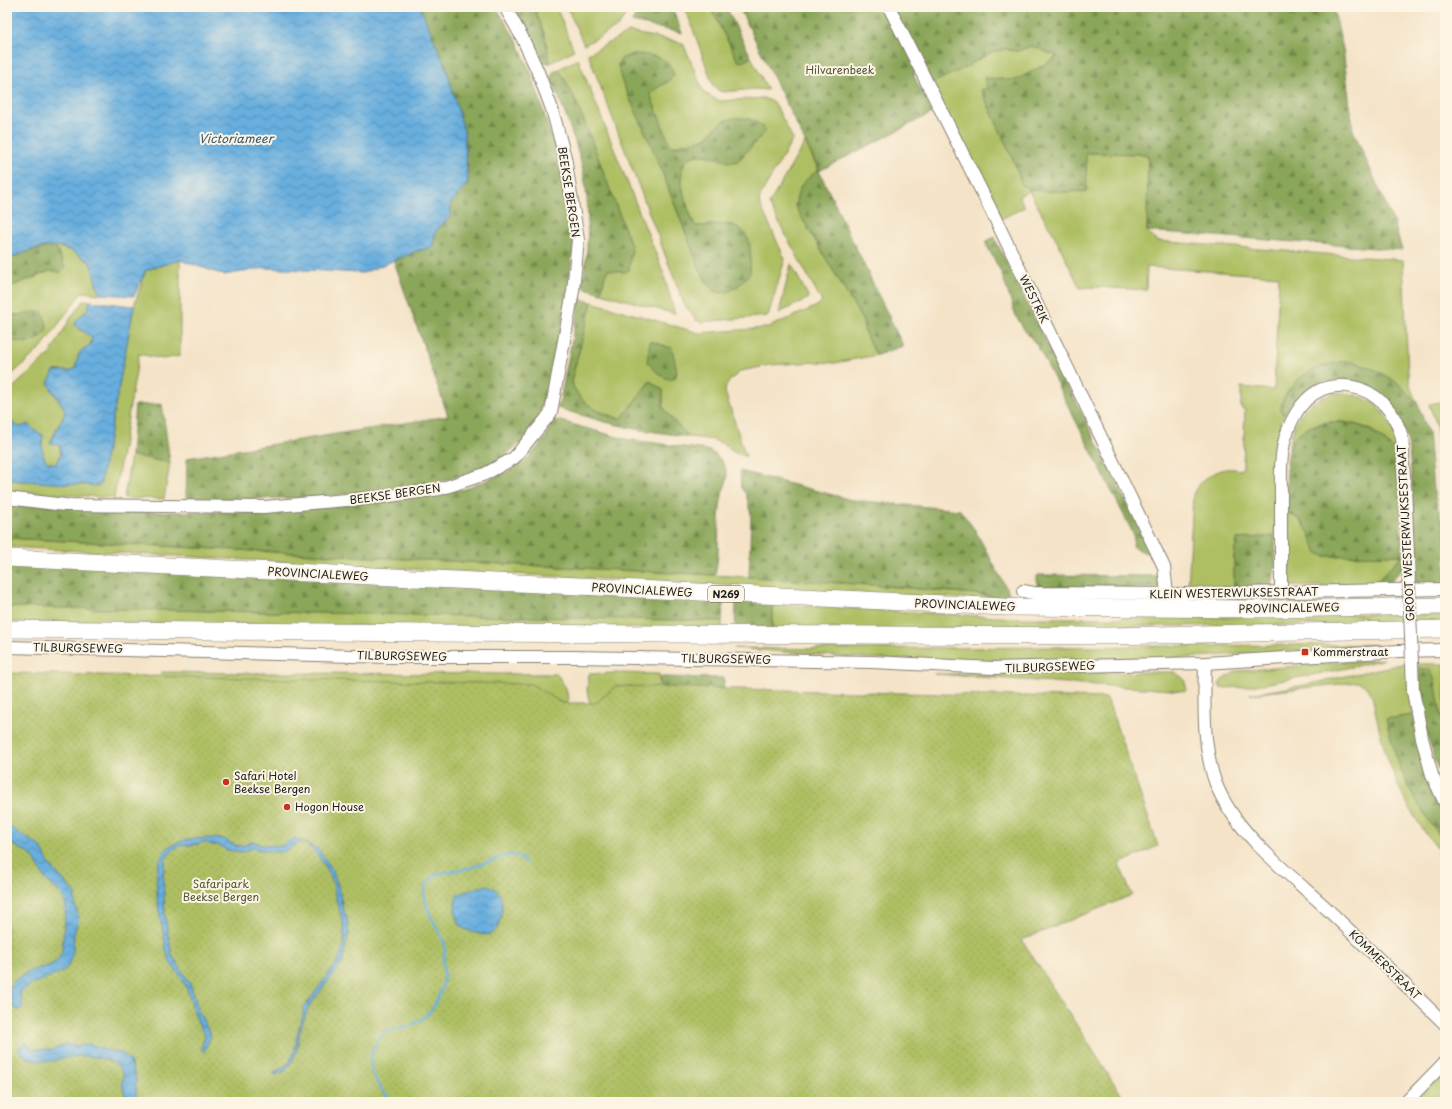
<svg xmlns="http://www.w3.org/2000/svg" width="1452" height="1109" font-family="'Playpen Sans',sans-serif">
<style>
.grass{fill:#aebf63;stroke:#656e40;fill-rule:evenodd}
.forest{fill:url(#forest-firs);stroke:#53613a}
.park{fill:url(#park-dots);stroke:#656e40}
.water{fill:url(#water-waves);stroke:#42657d}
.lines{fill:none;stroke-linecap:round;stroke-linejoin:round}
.stream{stroke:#67aede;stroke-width:2.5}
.minor-casing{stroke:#888072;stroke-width:14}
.highway-casing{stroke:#888072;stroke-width:18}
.minor{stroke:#fff;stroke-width:12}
.highway{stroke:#fff;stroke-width:17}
.minor-bridge-casing{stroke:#888072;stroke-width:14;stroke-linecap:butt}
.minor-bridge{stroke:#fff;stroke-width:12}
.poi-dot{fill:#c8321e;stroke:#fcf5e5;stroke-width:1.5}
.labels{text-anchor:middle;stroke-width:4;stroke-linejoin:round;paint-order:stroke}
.shield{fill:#fcf5e5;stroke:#5f5d58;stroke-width:1}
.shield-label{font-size:10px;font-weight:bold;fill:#1c1c1c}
.park-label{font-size:11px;fill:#4f5535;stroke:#fcf5e5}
.street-label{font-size:11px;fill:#1c1c1c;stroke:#fcf5e5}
.poi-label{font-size:11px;fill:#1c1c1c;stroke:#fcf5e5;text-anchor:start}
.water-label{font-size:12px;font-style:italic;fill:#3a566a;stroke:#fcf5e5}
</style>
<defs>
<pattern id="forest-firs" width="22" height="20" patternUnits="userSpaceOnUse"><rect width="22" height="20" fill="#8aa659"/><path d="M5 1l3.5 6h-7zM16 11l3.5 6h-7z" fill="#708649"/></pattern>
<pattern id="park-dots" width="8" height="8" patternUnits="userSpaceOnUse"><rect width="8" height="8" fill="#aebf63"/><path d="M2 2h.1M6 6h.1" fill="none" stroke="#95a455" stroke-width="1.8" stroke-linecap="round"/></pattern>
<pattern id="water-waves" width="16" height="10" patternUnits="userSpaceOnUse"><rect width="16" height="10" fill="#67aede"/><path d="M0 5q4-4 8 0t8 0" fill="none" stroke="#548db3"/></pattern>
</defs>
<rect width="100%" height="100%" fill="#fcf5e5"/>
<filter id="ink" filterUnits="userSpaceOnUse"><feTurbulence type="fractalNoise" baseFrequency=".025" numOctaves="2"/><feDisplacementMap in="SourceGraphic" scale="8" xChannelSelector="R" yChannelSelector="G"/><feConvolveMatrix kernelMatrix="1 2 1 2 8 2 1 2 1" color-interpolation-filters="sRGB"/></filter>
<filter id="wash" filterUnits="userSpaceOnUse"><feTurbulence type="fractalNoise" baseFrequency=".012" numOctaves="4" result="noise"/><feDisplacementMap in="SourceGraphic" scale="16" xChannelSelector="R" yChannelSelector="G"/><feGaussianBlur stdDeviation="0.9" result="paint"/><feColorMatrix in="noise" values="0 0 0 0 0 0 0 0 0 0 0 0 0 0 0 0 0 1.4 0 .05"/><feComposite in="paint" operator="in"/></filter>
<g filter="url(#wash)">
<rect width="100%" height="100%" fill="#f4e3c7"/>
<g class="grass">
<path d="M534,7h22l18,43 -24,13 -5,-27z"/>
<path d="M567,7h63l-11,19 -35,19z"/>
<path d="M684,7h26l28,54 9,-1 4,-3 17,33 -13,-1 -31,3 -5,-1 -6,-6 -24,-67z"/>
<path d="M629,32l54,11 21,50 15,8 44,-3 11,4 19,37 -32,55 -2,8 26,57 -17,57 -67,6 -5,-2 -12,-16 -96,-250zM621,79l48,2 -16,9 -3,4 20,53 36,-9 11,-12 16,37c-12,-3 -25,-10 -37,-8 -28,6 -8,53 -2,69l3,2h11l-8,44 -44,-114z"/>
<path d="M996,44l13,6 8,1 17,-6 23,6 -4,18 -60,20 -12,1 48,100 39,2 18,-1 1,-1 -4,-37 61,1 4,2 -1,75 9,10 247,19 5,113 3,16 7,16 -20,-22 -67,-20 -50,47 3,5 -8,24 -1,97 -38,3 -3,17v33l-46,1 5,-95c3,-11 18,-22 29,-25 5,-2 13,-1 19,0l2,-3 2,-57 -4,-2v-21l33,3 5,-114 -132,-9 -1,23 -50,-3 -16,1 -26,-53 -25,-44 -10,5 6,11 -26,13 -68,-138 39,-18z"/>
<path d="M578,59l84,210 13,45 -74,-21 5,-21 2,-2h21v-8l-55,-165 -15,-28z"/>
<path d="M805,142l14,29c-16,9 -20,17 -24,35l68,115c1,13 6,22 14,34l-42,8 -20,-1 -45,3 -29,6 -10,8 -5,7 -1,6 21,65 -15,-6 -4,-5 -13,-6 -24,-3 -15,-14 -12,-16v-17l-13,-9 -29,38c-18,-5 -36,-12 -46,-29 -2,-3 -3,-8 -3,-12l20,-76 107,31 67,-5 49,-21 7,-5 -53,-98z"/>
<path d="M55,246l15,4 20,12 7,24 4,8 -19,-2 -41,56 -34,31v-41l4,2 23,-28 -17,3 -10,-3v-24l43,-17 15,-3z"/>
<path d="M180,260v96l-17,3 -24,-5 -25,144 -107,-7v-11l93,5 34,-179 12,-36z"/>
<path d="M791,264l18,34 -30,15z"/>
<path d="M84,300l6,1 -3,9 -11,11 4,9 8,3 4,6 -3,7c-13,5 -10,11 -14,23l-6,2h-15l-3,19 13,18 1,5 -15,29 9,3 2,9 -5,10 -9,-2c-6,-8 -5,-17 -4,-27l-9,-5 -6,-6 -7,3 -6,-2 -8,-9v-23l43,-39 20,-35z"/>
<path d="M1335,393c29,-1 50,13 59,41 2,6 2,13 3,19 -8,-8 -17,-18 -28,-24 -26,-12 -67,-11 -80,19 6,-31 14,-46 46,-55z"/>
<path d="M1445,401v94l-9,-72 -7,-19z"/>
<path d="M131,455l39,8 -6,36 -40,-1z"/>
<path d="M1287,513c16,4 28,29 37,43l79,-1 -31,32 -80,-1c-8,-15 -5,-55 -5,-73z"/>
<path d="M7,538l819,43 149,13 39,7 -1007,-54z"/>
<path d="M772,604l243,14h171l219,-5 11,2 29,-1v10l-430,3 -110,2h-133z"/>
<path d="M7,607l642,12 73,2v8l-715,-7z"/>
<path d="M1292,645h85l-226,15 -168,4 -138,-7 -111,-9 87,1z"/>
<path d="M1384,659c-33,9 -66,15 -99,21 -21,4 -43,8 -64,8l-2,-3 3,-5 15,-9z"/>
<path d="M1406,663l7,52 -27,4 10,34 8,24 19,35 22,30v15c-25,-27 -44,-60 -56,-95 -8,-21 -12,-44 -17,-66 -3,-8 -6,-11 -14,-14l-108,12 54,-9z"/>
<path d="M1418,664h27v75l-15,-69 -12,-2z"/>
<path d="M161,672l82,1 314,1 9,14 3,16 -407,-17z"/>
<path d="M1175,672l9,7 3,11 -1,1 -252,-17z"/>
<path d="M615,673l44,1 2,34 -71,-4 -3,-13 2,-17z"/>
<path d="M1445,1067v35h-32z"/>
</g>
<g class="forest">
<path d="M420,7h76l21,34 15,34 23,73 19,92 -6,52 -15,78 -19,59 -13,14 -20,15 -23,12 -31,10 -108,15 -41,3 -112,2 1,-42 261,-42 -54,-155 25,-11 13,-2 4,-18 14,-13 1,-14 17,-20 -4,-52 -17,-61z"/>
<path d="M513,7h21l11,29 5,27 -6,-1z"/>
<path d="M640,7h32l10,26 -50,-11z"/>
<path d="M710,7h16l25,50 -9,5 -4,-1z"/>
<path d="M739,7h594l10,42 10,81 41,93 8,27 -255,-19 1,-75 -4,-2 -58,-1 1,37 -1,1 -18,1 -39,-2 -3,-4h-4l-8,-24 -33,-73h7l-4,-11 32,2 40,-22 1,-2 -26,-10 -14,5 -10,-2 -12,2 -25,13 1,1 -37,17h-3l-4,-11 -14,3 19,39 -113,58 84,175 -26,9c-8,-12 -13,-21 -14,-34l-68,-115c4,-20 7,-25 24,-36z"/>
<path d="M632,54c17,0 39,2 42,22 -7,8 -17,10 -24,18l21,53c7,-1 30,-5 35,-9 4,-3 7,-8 11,-12 14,-12 38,-11 49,5l-28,30c-11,4 -21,-5 -33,-6 -40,-3 -19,49 -11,69l3,2c9,0 17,-2 26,-2 31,0 28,27 27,49 -9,11 -25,29 -40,14 -4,-5 -7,-12 -10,-17l-44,-114 -35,-77 -3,-14 3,-6z"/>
<path d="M559,69l15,28 13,31 45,120 -3,22 -5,2 -16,-2 -4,8 -3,15 -19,-6c7,-40 9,-84 -1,-125 -8,-29 -19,-56 -30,-84l2,-6z"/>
<path d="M994,237l147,295 11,24 -19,-9 1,-12 -97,-190 -12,-14 -9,-15 -15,-44 -16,-30z"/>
<path d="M55,246l10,22 -5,5 -5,-2h-5l-43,17c0,-7 -2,-17 0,-25 3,-10 39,-15 48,-17z"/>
<path d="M580,299l12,3 -20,76c0,4 1,9 3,12 10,17 28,24 46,29l29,-38 13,9v17l12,16 15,14 -55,-8 -30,-7 -48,-14 3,-7z"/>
<path d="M42,311c1,5 5,11 5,15 0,4 -2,6 -4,9 -9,10 -25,9 -36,3v-26l10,3z"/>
<path d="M650,341l22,7 5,24 -2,6c-10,5 -21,-9 -28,-16z"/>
<path d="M1347,361l10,2 21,8 20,12 20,22 10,27 5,57 8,30 4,11v53l-30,2c-1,-42 -1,-84 -5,-125 -1,-9 -2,-22 -6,-30 -4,-6 -24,-23 -30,-30 -13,-13 -17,-22 -38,-20 -24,1 -41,14 -52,35l-3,-5c-1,-7 3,-12 6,-17 14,-22 36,-29 60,-32z"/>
<path d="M162,404l8,59 -39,-8 4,-50z"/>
<path d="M553,419l72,20 82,11c11,5 18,12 20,25 1,8 -4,13 -5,20 -6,27 -1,54 -7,80l-708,-37v-35l147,9h100l65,-4 116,-14 30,-5 44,-18 18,-12 18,-20z"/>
<path d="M1337,422c25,0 43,13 60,31l6,115 -17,18 -14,1 30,-32 -78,1 -7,-3c-6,-15 -12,-36 -30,-40 0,-17 -3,-59 6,-73 8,-14 29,-17 44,-18z"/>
<path d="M740,471l112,29 108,10 15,20 34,63 11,8 -45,-7 -76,-7 -150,-10 2,-63 -5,-20 -5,-6z"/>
<path d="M1275,536c0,12 4,47 -10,52 -6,2 -24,1 -31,1v-33l3,-17z"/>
<path d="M7,563l716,38 -1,20 -715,-14z"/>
<path d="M1038,575l121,1v6l-1,6h-6l-115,-1v-10z"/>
<path d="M736,602l36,2v25h-37z"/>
<path d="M1418,668l12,2 5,10 10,59v48c-16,-37 -25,-79 -27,-119z"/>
<path d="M660,677l64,1 -5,83 -58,-53z"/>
<path d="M1413,715l22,81 10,18v28c-16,-20 -30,-41 -41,-65 -8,-18 -13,-39 -18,-58z"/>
</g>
<path class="park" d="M7,673l524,11 31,19h34l20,-17 491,12 51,148 -39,18 13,31 -110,45 104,162h-1119z"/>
<g class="water">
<path d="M7,7h413l27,63 17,61 4,52 -17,20 -1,14 -14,13 -4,18 -13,2 -56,23 -98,-5 -41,7 -44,-15 -34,10 -12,26 -33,-2 -4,-8 -7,-24 -20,-12 -13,-4 -23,3 -24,9 -3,5z"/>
<path d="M90,301l44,5 -34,180 -93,-6v-64l8,9 6,2 7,-3 6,6 9,5c-1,10 -2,19 4,27l9,2 5,-10 -2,-9 -9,-2 15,-30 -1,-5 -16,-25 6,-12h15l6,-2c4,-12 1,-18 15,-23l2,-7c-5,-7 -11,-8 -17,-14l1,-4 11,-11z"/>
<path d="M7,825l34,22 8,17 26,29v12l4,13 -5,16 -1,17 -5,16 -10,7 -26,10 -12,8 3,15 -4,3 -7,-3 -3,-18 5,-8 16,-10 21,-6 8,-6 3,-8 4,-45 -3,-10 -17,-16 -13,-23 -6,-5 -14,-7 -6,-6z"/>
<path d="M211,838l13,1 11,6 8,1 7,-4h6l5,3 20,1 14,-8 23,11 13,18 7,18 5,24 4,9 2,15 -7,30 -33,43 -9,25 -3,19 -4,10 -8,11 -10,4 -1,-3c22,-8 20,-23 24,-42 2,-7 6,-13 5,-21l34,-47c11,-21 8,-34 1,-56 -3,-8 -3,-17 -6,-25 -5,-14 -16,-31 -29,-39 -7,1 -12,6 -18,9 -7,3 -25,-1 -32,-3l-11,4 -15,-2 -9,-5h-6l-7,-3 -11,3h-11l-9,4 -8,9 -3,17 2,41 7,39 18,28 9,29 12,24 -7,16 -3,-3 4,-13c-3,-6 -7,-12 -9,-19 -5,-11 -6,-24 -12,-34 -4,-10 -13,-16 -16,-26 -2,-6 -3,-14 -4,-21 -5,-22 -16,-71 4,-88 11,-10 28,-9 43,-10z"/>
<path d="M487,885c9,3 14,8 15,18 0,16 -3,38 -25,30 -4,-2 -10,-2 -14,-5 -9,-9 -10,-24 -5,-34z"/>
<path d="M27,1042l4,7 21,1 14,-6 12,2 12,-2 12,5 20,4 8,8 3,9 3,7v17l3,8h-12l-5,-18 2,-9c-3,-4 -5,-9 -10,-12 -12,-7 -31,-8 -45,-6 -5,0 -8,2 -12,3 -13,3 -33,1 -39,-12z"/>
</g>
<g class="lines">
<path class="stream" d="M394,1102c-16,-13 -32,-38 -18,-58 3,-6 6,-10 12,-13 6,-3 14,-3 21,-5 12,-4 23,-14 28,-26 3,-7 7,-16 7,-24 0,-5 -1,-10 -1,-15 1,-5 3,-9 2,-15 -6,-20 -24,-38 -20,-60l11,-12 34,-6 38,-13h7l4,2 6,5"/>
</g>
</g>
<g filter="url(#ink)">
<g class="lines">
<g class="minor-casing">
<g id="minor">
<path d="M889,7l102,203 173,357 3,27"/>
<path d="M7,498l58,7 199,2 118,-10 58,-8 45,-15 29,-16 32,-39 5,-7 22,-121 5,-51 -13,-83 -13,-48 -14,-37 -16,-35 -17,-30"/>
<path d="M1023,591l11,2 149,1 262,-5"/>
<path d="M1281,593c0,-31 0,-61 0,-91 0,-24 -2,-50 7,-72 8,-22 24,-43 49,-44 30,-2 54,18 63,45 4,10 3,23 3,34 3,31 4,62 5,93"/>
<path d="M7,647l384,10h183l298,5 121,6 212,-5 194,-12 46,-1"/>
<path d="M1205,663c-1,39 -3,92 14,128 20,44 69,82 104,114 41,39 81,79 122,119"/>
<path d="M1412,663l1,28 9,47 10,37 13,28"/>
<path d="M1406,1102l39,-40"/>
</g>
</g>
<g class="highway-casing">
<g id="highway">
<path d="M7,558l998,49 262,2 178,-3"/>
<path d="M7,629l421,4 680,3 337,-7"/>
</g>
</g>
<use href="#minor" class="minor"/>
<use href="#highway" class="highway"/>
<g class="minor-bridge-casing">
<path id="minor-bridge" d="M1408,558l4,105"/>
</g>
<use href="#minor-bridge" class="minor-bridge"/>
</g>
</g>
<g class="poi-dot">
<rect x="1301" y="648" width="8" height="8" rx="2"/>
<circle cx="226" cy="782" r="4"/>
<circle cx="287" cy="807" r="4"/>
</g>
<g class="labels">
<rect class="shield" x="708" y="586" width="36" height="16" rx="3"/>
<g class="shield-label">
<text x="726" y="598">N269</text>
</g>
<g class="park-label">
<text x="840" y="74">Hilvarenbeek</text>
<text x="221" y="888">Safaripark<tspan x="221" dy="13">Beekse Bergen</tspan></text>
</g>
<g class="street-label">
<text transform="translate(569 192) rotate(81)" y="4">BEEKSE BERGEN</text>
<text transform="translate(1034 299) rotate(64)" y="4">WESTRIK</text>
<text transform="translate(395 494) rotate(-8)" y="4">BEEKSE BERGEN</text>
<text transform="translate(1406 533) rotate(-93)" y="4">GROOT WESTERWIJKSESTRAAT</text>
<text transform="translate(318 574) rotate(3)" y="4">PROVINCIALEWEG</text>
<text transform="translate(642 590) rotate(3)" y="4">PROVINCIALEWEG</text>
<text transform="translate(1234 593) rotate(-1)" y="4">KLEIN WESTERWIJKSESTRAAT</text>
<text transform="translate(965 605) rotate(2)" y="4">PROVINCIALEWEG</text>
<text transform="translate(1289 608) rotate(-1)" y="4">PROVINCIALEWEG</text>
<text transform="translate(78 648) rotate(1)" y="4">TILBURGSEWEG</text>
<text transform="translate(402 656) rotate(1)" y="4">TILBURGSEWEG</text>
<text transform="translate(726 659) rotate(1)" y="4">TILBURGSEWEG</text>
<text transform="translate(1050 667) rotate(-2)" y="4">TILBURGSEWEG</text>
<text transform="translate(1385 965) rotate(44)" y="4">KOMMERSTRAAT</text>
</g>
<g class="poi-label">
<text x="1313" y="656">Kommerstraat</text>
<text x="234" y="780">Safari Hotel<tspan x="234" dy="13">Beekse Bergen</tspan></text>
<text x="295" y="811">Hogon House</text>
</g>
<g class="water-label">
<text x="236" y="143">Victoriameer</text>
</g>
</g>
<rect width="1452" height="1109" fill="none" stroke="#fcf5e5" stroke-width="24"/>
</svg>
